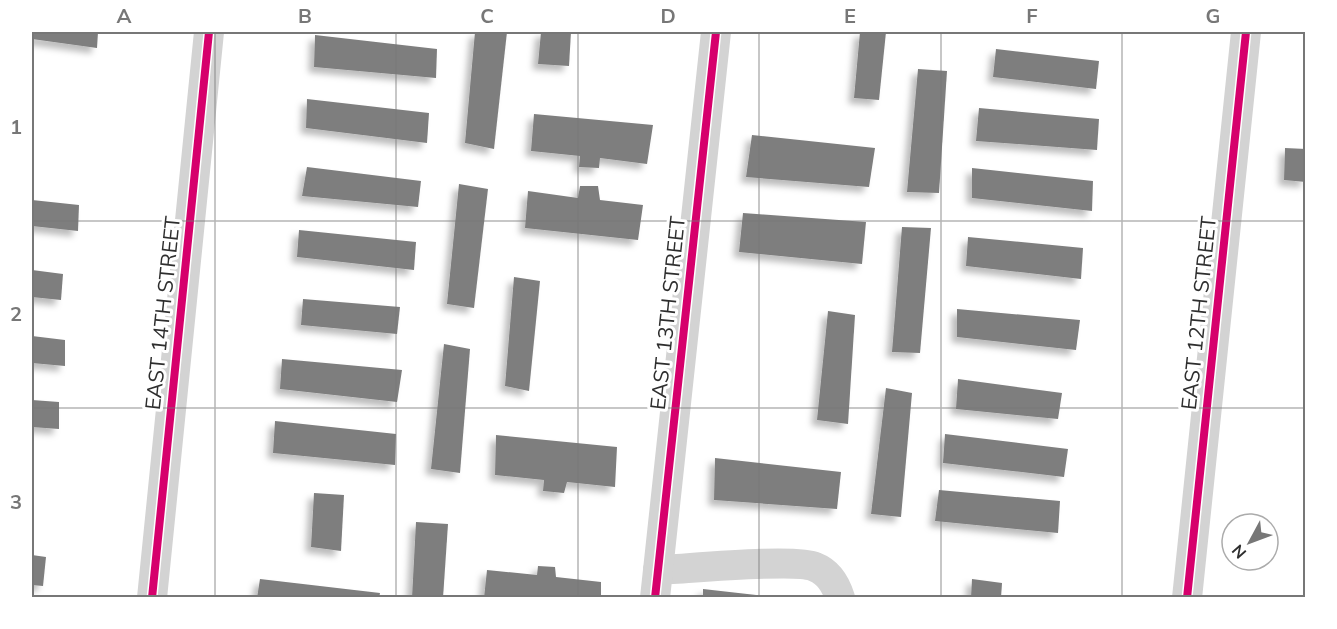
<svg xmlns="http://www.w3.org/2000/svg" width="1337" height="629" font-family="Mulish,sans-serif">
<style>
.building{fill:#7e7e7e;filter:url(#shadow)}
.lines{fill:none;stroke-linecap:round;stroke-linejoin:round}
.minor{stroke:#d3d3d3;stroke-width:30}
.cycleway-casing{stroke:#fff;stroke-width:11}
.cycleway{stroke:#d6006c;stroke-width:8}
.grid{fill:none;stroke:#777;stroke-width:1.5;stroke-opacity:0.55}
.labels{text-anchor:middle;stroke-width:6;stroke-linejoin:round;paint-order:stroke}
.street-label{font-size:21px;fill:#2e2e2e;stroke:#fff}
.neatline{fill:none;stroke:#777;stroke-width:2}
.grid-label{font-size:20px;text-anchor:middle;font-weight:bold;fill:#777}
</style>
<defs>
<filter id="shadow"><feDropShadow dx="-5.5" dy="5.5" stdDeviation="3" flood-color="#0004"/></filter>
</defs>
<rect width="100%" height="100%" fill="#fff"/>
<g class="building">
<path d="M32,32h66l-1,16 -65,-9z"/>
<path d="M475,32h32l-13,117 -29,-6z"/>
<path d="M541,32h30l-2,34 -31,-2z"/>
<path d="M860,32h26l-7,68 -25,-2z"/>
<path d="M315,35l122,14 -1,29 -122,-11z"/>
<path d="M996,49l103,12 -3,28 -103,-12z"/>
<path d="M918,69l29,2 -8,122 -32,-1z"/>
<path d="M307,99l122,14 -2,30 -121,-15z"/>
<path d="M979,108l120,11 -2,31 -121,-9z"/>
<path d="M534,114l119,11 -6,39 -47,-6 -1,10 -20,-1 1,-11 -49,-5z"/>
<path d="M752,135l123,13 -6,39 -123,-10z"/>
<path d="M1285,148l21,1v33l-22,-2z"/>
<path d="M307,167l114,14 -3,26 -116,-11z"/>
<path d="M972,168l121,13 -1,30 -120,-13z"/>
<path d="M459,184l29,5 -14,119 -27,-4z"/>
<path d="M580,186h18l2,14 43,5 -5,35 -113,-12 3,-37 50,7z"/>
<path d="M32,200l47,5 -1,26 -46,-5z"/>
<path d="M743,213l123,9 -4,42 -123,-12z"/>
<path d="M902,227l29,1 -11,125 -28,-1z"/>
<path d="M299,230l117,12 -2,28 -117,-13z"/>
<path d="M968,237l115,11 -2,31 -115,-13z"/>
<path d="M32,270l31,4 -2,26 -29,-3z"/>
<path d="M514,277l26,4 -11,110 -24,-5z"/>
<path d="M303,299l97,8 -3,27 -96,-9z"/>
<path d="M957,309l123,11 -4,30 -119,-13z"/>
<path d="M828,311l27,4 -7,109 -31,-4z"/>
<path d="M32,336l33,4v26l-33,-3z"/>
<path d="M444,344l26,5 -10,124 -29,-4z"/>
<path d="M282,359l120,11 -5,32 -117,-13z"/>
<path d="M958,379l104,14 -4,26 -102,-10z"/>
<path d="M886,388l26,5 -11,124 -30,-3z"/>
<path d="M32,400l27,2v27l-27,-2z"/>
<path d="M275,421l121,13 -1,31 -122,-12z"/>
<path d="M945,434l123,15 -4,28 -121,-14z"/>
<path d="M496,435l121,12 -2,40 -48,-5 -3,11 -21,-2 1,-11 -49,-5z"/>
<path d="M715,458l126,14 -4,37 -123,-9z"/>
<path d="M939,490l121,11 -2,32 -123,-12z"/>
<path d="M314,493l30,2 -3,56 -30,-4z"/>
<path d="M416,522l32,2 -5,74h-31z"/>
<path d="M32,555l14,2 -3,29 -11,-1z"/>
<path d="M538,566l17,1 1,10 45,5v16h-117l3,-28 50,5z"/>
<path d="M260,579l120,14 -1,5h-122z"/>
<path d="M972,579l30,4 -1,15h-30z"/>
<path d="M703,589l62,7v2h-62z"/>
</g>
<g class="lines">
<g class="minor">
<path d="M658,570c27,-1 138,-12 157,-3 13,5 21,18 25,31"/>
<path d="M152,598l57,-566"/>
<path d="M655,598l61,-566"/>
<path d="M1187,598l59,-566"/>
</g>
<g class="cycleway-casing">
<g id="cycleway">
<path d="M152,598l57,-566"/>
<path d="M655,598l61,-566"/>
<path d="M1187,598l59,-566"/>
</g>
</g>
<use href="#cycleway" class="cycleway"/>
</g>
<path class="grid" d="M215,32v566M396,32v566M578,32v566M759,32v566M941,32v566M1122,32v566M32,221h1274M32,408h1274"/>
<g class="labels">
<g class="street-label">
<text transform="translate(163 313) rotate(-84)" y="7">EAST 14TH STREET</text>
<text transform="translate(668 313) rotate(-84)" y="7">EAST 13TH STREET</text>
<text transform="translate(1199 313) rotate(-84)" y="7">EAST 12TH STREET</text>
</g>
</g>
<rect width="1337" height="629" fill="none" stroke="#ffffff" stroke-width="66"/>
<g transform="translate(1250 542) rotate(229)"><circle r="28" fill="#ffffff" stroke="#ababab" stroke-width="1.5"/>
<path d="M0-4.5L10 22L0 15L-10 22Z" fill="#777777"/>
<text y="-9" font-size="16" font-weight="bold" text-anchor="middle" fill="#2e2e2e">N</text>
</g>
<rect x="33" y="33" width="1271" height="563" class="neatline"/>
<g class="grid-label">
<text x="124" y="23">A</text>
<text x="305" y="23">B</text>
<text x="487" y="23">C</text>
<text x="668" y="23">D</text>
<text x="850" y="23">E</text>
<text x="1032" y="23">F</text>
<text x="1213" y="23">G</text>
<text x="16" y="134">1</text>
<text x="16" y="321">2</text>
<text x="16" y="509">3</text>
</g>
</svg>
